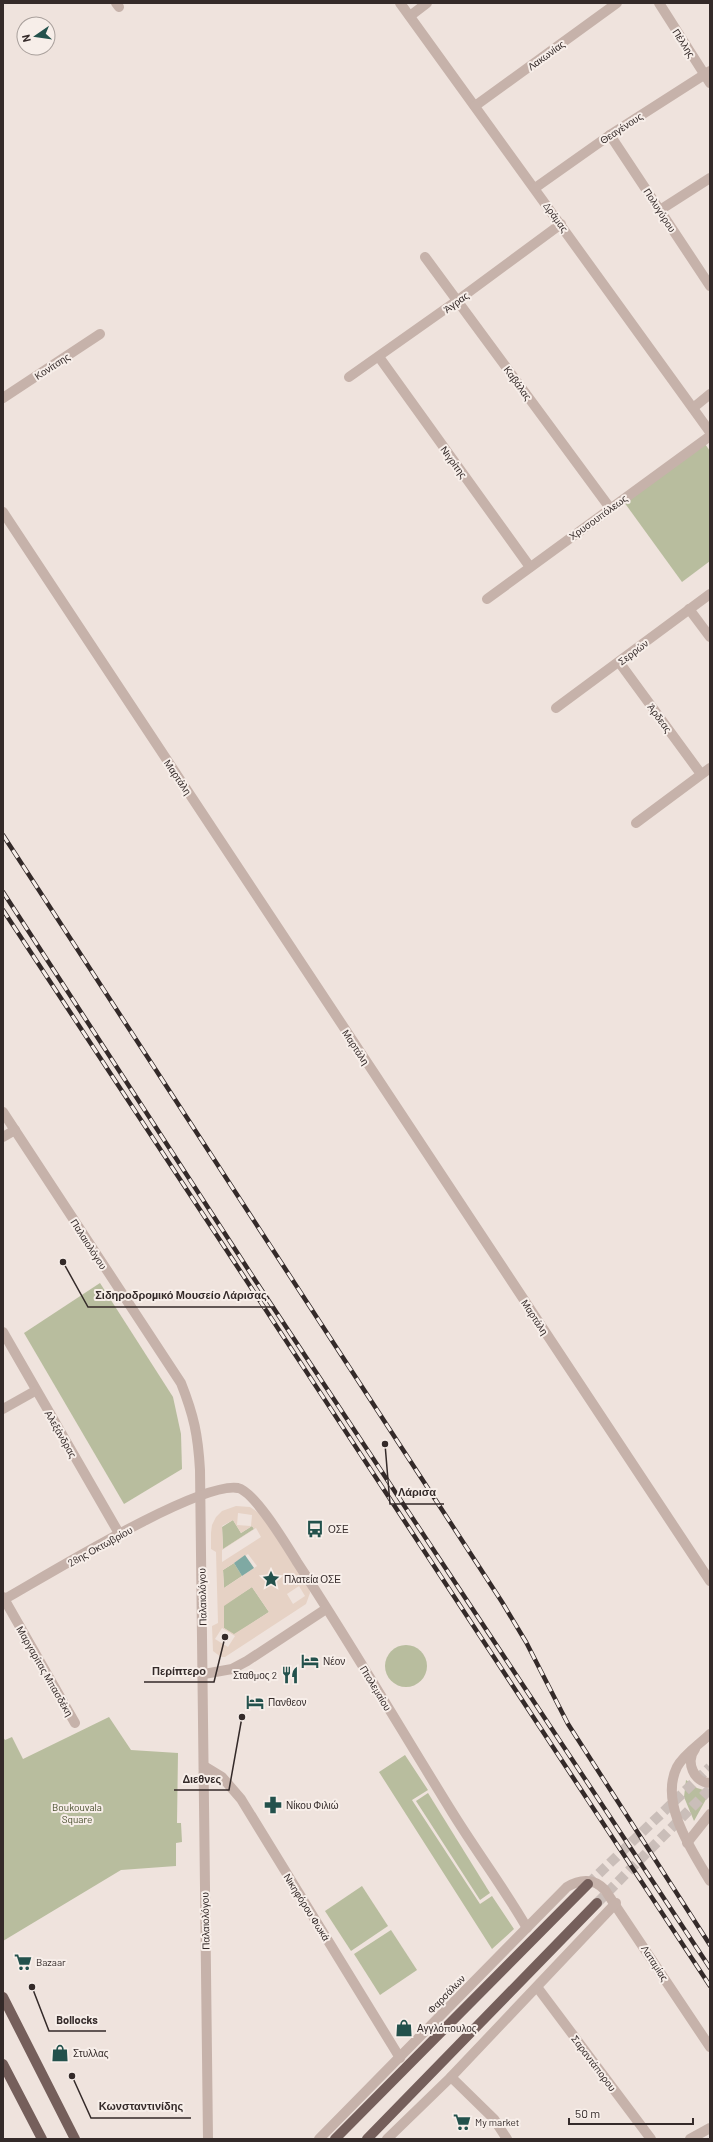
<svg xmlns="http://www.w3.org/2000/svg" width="713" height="2142" font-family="Barlow,sans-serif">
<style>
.green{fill:#b8bd9e}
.plaza{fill:#e6d2c5;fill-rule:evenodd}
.water{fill:#7fa9a3}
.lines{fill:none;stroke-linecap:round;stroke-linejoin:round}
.major-tunnel{stroke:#cabeb9;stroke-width:10;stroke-dasharray:10 5;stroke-linecap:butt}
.minor{stroke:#c6b2aa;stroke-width:10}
.major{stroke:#755f5b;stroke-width:10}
.rail-casing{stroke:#342a29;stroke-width:4.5}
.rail{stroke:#f7eee9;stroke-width:3;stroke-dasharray:9;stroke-linecap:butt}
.labels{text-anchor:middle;stroke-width:4;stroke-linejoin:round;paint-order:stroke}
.street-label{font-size:10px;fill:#342a29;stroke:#f7eee9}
.poi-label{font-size:10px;fill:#342a29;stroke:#f7eee9;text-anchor:start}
.park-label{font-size:10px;fill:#4a502f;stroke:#f7eee9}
.leader{fill:none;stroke:#342a29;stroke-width:1.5}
.callout-dot{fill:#342a29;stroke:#f7eee9;stroke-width:1.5}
.callout-label{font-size:11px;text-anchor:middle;font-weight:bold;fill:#342a29;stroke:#f7eee9;stroke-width:4;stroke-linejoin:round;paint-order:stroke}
</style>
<rect width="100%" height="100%" fill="#efe3dd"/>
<g class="green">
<path d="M705,444l5,7v110l-28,21 -58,-80z"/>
<path d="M100,1283l73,114 8,37 1,35 -58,35 -100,-171z"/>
<path d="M233,1520l8,13 11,-7 2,3 -31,20 -1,-22z"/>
<path d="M234,1563l8,13 -18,12 -1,-18z"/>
<path d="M252,1587l17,25 -35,23 -10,-7v-23z"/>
<circle cx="406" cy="1666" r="21"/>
<path d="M109,1717l22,33 47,3 -1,70h4l1,19 -6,1v23l-55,4 -118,71v-204l2,3 7,-3 11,22z"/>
<path d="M405,1755l23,35 -16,10 68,104 12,-8 22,33 -22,20 -113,-177z"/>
<path d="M686,1780l11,8 13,4 -16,29 -10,-24z"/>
<path d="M428,1793l62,100 -10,7 -64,-99z"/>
<path d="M362,1886l26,40 -37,25 -26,-40z"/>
<path d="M391,1930l26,40 -37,25 -26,-41z"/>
</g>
<path class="plaza" d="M236,1506l14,1 12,8 47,72 1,6 -4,11 -81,53h-4l-8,-6 -1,-25 6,-3 -2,-71 -5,-3v-16l1,-8 4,-8 6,-6zM238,1513l14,2 -1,11 -14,-1zM233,1520l8,13 11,-7 2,3 -31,20 -1,-23zM256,1528l5,9 -39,25v-12zM248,1554l9,12 -33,22 -1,-18zM299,1586l6,10 -12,8 -6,-10zM252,1587l17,25 -35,22 -10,-6v-22zM222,1628l13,8 -7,11 -13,-8z"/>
<path class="water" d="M245,1555l9,13 -12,8 -8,-13z"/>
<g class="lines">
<g class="major-tunnel">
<path d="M588,1884l122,-117"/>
<path d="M597,1903l113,-114"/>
</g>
<g class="minor">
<path d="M116,3l3,4"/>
<path d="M400,3l310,429"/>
<path d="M659,3l51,80"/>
<path d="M410,16l17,-13"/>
<path d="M475,106l142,-103"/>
<path d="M610,135l100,151"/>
<path d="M535,188l75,-53 100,-64"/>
<path d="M660,210l50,-32"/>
<path d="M425,257l185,251"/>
<path d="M379,357l151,210"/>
<path d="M349,377l109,-77 103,-76"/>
<path d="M3,398l97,-64"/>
<path d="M693,408l17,-14"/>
<path d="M3,512l707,1069"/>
<path d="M487,599l223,-163"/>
<path d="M689,609l21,28"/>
<path d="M619,662l82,112"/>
<path d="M556,708l154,-114"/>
<path d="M636,823l74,-55"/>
<path d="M3,1112l178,271c13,33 17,52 19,87l8,669"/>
<path d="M3,1137l12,-7"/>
<path d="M3,1332l117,203"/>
<path d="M3,1409l32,-18"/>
<path d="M3,1597l72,126"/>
<path d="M3,1600c41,-23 196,-119 235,-112 17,4 49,58 59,74 54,82 103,166 155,250 24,39 52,76 75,116"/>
<path d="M204,1674l28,-5 15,-8 79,-52"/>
<path d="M710,1734c-10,10 -26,20 -33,33 -18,36 15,84 33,114"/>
<path d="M695,1749c-10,12 -1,34 15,34"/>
<path d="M204,1766l18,11 19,22 159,259"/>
<path d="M687,1843l23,-29"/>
<path d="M537,1987l114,152"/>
<path d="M451,2077l43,42 13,20"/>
<path d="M319,2139l248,-252c13,-8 27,-9 38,3l105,157"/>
<path d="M387,2139l64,-62 165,-174"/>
<path d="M690,2139l20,-11"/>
</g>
<g class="major">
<path d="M3,1997l72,142"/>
<path d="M3,2064l39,75"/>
<path d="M335,2139l253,-255"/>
<path d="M367,2139l230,-236"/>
</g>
<g class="rail-casing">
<g id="rail">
<path d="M3,835l499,767 24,40 42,82 142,221"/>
<path d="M3,892l252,388 455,688"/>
<path d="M3,910l707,1076"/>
</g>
</g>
<use href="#rail" class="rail"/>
</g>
<defs>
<g id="bus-bare" transform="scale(1.38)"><path d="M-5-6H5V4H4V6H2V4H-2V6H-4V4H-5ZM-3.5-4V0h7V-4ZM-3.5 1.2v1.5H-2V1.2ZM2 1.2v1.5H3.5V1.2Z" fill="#23514c" stroke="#f7eee9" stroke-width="2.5" paint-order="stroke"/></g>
<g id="sight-bare" transform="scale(1.38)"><path d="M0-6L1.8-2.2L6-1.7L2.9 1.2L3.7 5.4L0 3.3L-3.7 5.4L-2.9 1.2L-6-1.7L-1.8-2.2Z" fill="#23514c" stroke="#f7eee9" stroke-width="2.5" paint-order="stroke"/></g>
<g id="hotel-bare" transform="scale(1.38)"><path d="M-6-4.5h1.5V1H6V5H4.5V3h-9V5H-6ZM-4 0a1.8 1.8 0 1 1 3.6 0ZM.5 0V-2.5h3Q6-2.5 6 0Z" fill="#23514c" stroke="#f7eee9" stroke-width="2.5" paint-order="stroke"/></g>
<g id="restaurant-bare" transform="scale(1.38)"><path d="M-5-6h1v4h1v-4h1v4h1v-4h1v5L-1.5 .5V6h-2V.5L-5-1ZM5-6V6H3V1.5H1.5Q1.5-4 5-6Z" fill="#23514c" stroke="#f7eee9" stroke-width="2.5" paint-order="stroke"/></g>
<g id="pharmacy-bare" transform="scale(1.38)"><path d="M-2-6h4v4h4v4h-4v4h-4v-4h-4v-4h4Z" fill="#23514c" stroke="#f7eee9" stroke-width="2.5" paint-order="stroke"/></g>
<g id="supermarket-bare" transform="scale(1.38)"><path d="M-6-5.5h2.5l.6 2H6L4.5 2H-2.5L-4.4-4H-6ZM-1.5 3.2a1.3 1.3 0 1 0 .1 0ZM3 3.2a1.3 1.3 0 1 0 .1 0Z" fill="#23514c" stroke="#f7eee9" stroke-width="2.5" paint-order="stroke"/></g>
<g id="shop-bare" transform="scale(1.38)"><path d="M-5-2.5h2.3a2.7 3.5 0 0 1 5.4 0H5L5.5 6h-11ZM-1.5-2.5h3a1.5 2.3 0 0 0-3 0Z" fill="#23514c" stroke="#f7eee9" stroke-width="2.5" paint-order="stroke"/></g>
</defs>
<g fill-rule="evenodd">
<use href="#bus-bare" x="315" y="1529"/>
<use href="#sight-bare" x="271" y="1579"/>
<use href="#hotel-bare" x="310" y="1661"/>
<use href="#restaurant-bare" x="290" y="1675"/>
<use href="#hotel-bare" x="255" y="1702"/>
<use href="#pharmacy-bare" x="273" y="1805"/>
<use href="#supermarket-bare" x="23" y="1962"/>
<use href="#shop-bare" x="404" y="2028"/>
<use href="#shop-bare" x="60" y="2053"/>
<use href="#supermarket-bare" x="462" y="2122"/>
</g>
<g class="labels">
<g class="street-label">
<text transform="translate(684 43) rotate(57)" y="4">Πέλλης</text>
<text transform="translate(546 55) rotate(-36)" y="4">Λακωνίας</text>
<text transform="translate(621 128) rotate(-33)" y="4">Θεαγένους</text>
<text transform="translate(660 210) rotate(57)" y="4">Πολυγύρου</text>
<text transform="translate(556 217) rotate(54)" y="4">Δράμας</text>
<text transform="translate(456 302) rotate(-36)" y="4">Άγρας</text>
<text transform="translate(52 366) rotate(-33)" y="4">Κονίτσης</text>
<text transform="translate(518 383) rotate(54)" y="4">Καβάλας</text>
<text transform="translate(454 462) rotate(54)" y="4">Νιγρίτης</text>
<text transform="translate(598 517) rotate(-36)" y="4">Χρυσουπόλεως</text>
<text transform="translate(633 652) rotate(-37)" y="4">Σερρών</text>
<text transform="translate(660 718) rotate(54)" y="4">Άρδεας</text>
<text transform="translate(178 777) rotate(56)" y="4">Μαρτάλη</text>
<text transform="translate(356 1047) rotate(57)" y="4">Μαρτάλη</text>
<text transform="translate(89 1244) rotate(57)" y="4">Παλαιολόγου</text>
<text transform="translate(535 1317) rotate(57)" y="4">Μαρτάλη</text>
<text transform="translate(61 1434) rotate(60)" y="4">Αλεξάνδρας</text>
<text transform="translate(100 1546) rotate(-29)" y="4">28ης Οκτωβρίου</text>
<text transform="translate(202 1597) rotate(-91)" y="4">Παλαιολόγου</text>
<text transform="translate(45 1671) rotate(60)" y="4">Μαργαρίτας Μπασδέκη</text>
<text transform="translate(376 1688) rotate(59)" y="4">Πτολεμαίου</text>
<text transform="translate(307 1907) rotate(58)" y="4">Νικηφόρου Φωκά</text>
<text transform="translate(205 1921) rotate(-91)" y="4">Παλαιολόγου</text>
<text transform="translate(655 1963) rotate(57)" y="4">Λαταμίας</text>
<text transform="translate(446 1994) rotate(-46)" y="4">Φαρσάλων</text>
<text transform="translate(594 2063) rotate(53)" y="4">Σαραντάπορου</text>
</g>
<g class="poi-label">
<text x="328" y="1533">ΟΣΕ</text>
<text x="284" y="1583">Πλατεία ΟΣΕ</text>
<text x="323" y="1665">Νέον</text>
<text x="277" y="1679" text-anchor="end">Σταθμος 2</text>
<text x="268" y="1706">Πανθεον</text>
<text x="286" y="1809">Νίκου Φιλιώ</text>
<text x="36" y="1966">Bazaar</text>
<text x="417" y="2032">Αγγλόπουλος</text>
<text x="73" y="2057">Στυλλας</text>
<text x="475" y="2126">My market</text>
</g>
<g class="park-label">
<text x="77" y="1811">Boukouvala<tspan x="77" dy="12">Square</tspan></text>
</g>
</g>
<path class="leader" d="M63 1262L88 1307H275M385 1444L390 1504H444M225 1637L214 1682H144M242 1717L229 1790H174M32 1987L49 2031H106M72 2076L91 2118H191"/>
<g class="callout-dot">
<circle cx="63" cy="1262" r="4"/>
<circle cx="385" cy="1444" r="4"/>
<circle cx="225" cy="1637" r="4"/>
<circle cx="242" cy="1717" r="4"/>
<circle cx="32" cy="1987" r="4"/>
<circle cx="72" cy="2076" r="4"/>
</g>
<g class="callout-label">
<text x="181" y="1299">Σιδηροδρομικό Μουσείο Λάρισας</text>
<text x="417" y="1496">Λάρισα</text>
<text x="179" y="1675">Περίπτερο</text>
<text x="202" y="1783">Διεθνες</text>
<text x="77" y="2024">Bollocks</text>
<text x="141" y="2110">Κωνσταντινίδης</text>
</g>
<rect width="713" height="2142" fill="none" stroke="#342a29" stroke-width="8"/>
<g transform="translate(36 36) rotate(257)"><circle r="19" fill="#f7eee9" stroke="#a9a09c"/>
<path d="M0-3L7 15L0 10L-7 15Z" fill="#23514c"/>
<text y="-6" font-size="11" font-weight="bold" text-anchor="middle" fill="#342a29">N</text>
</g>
<path d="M569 2118v6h124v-6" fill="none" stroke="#342a29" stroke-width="2"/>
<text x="575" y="2118" font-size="12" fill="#342a29" stroke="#f7eee9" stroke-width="3" paint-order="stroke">50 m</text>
</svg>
